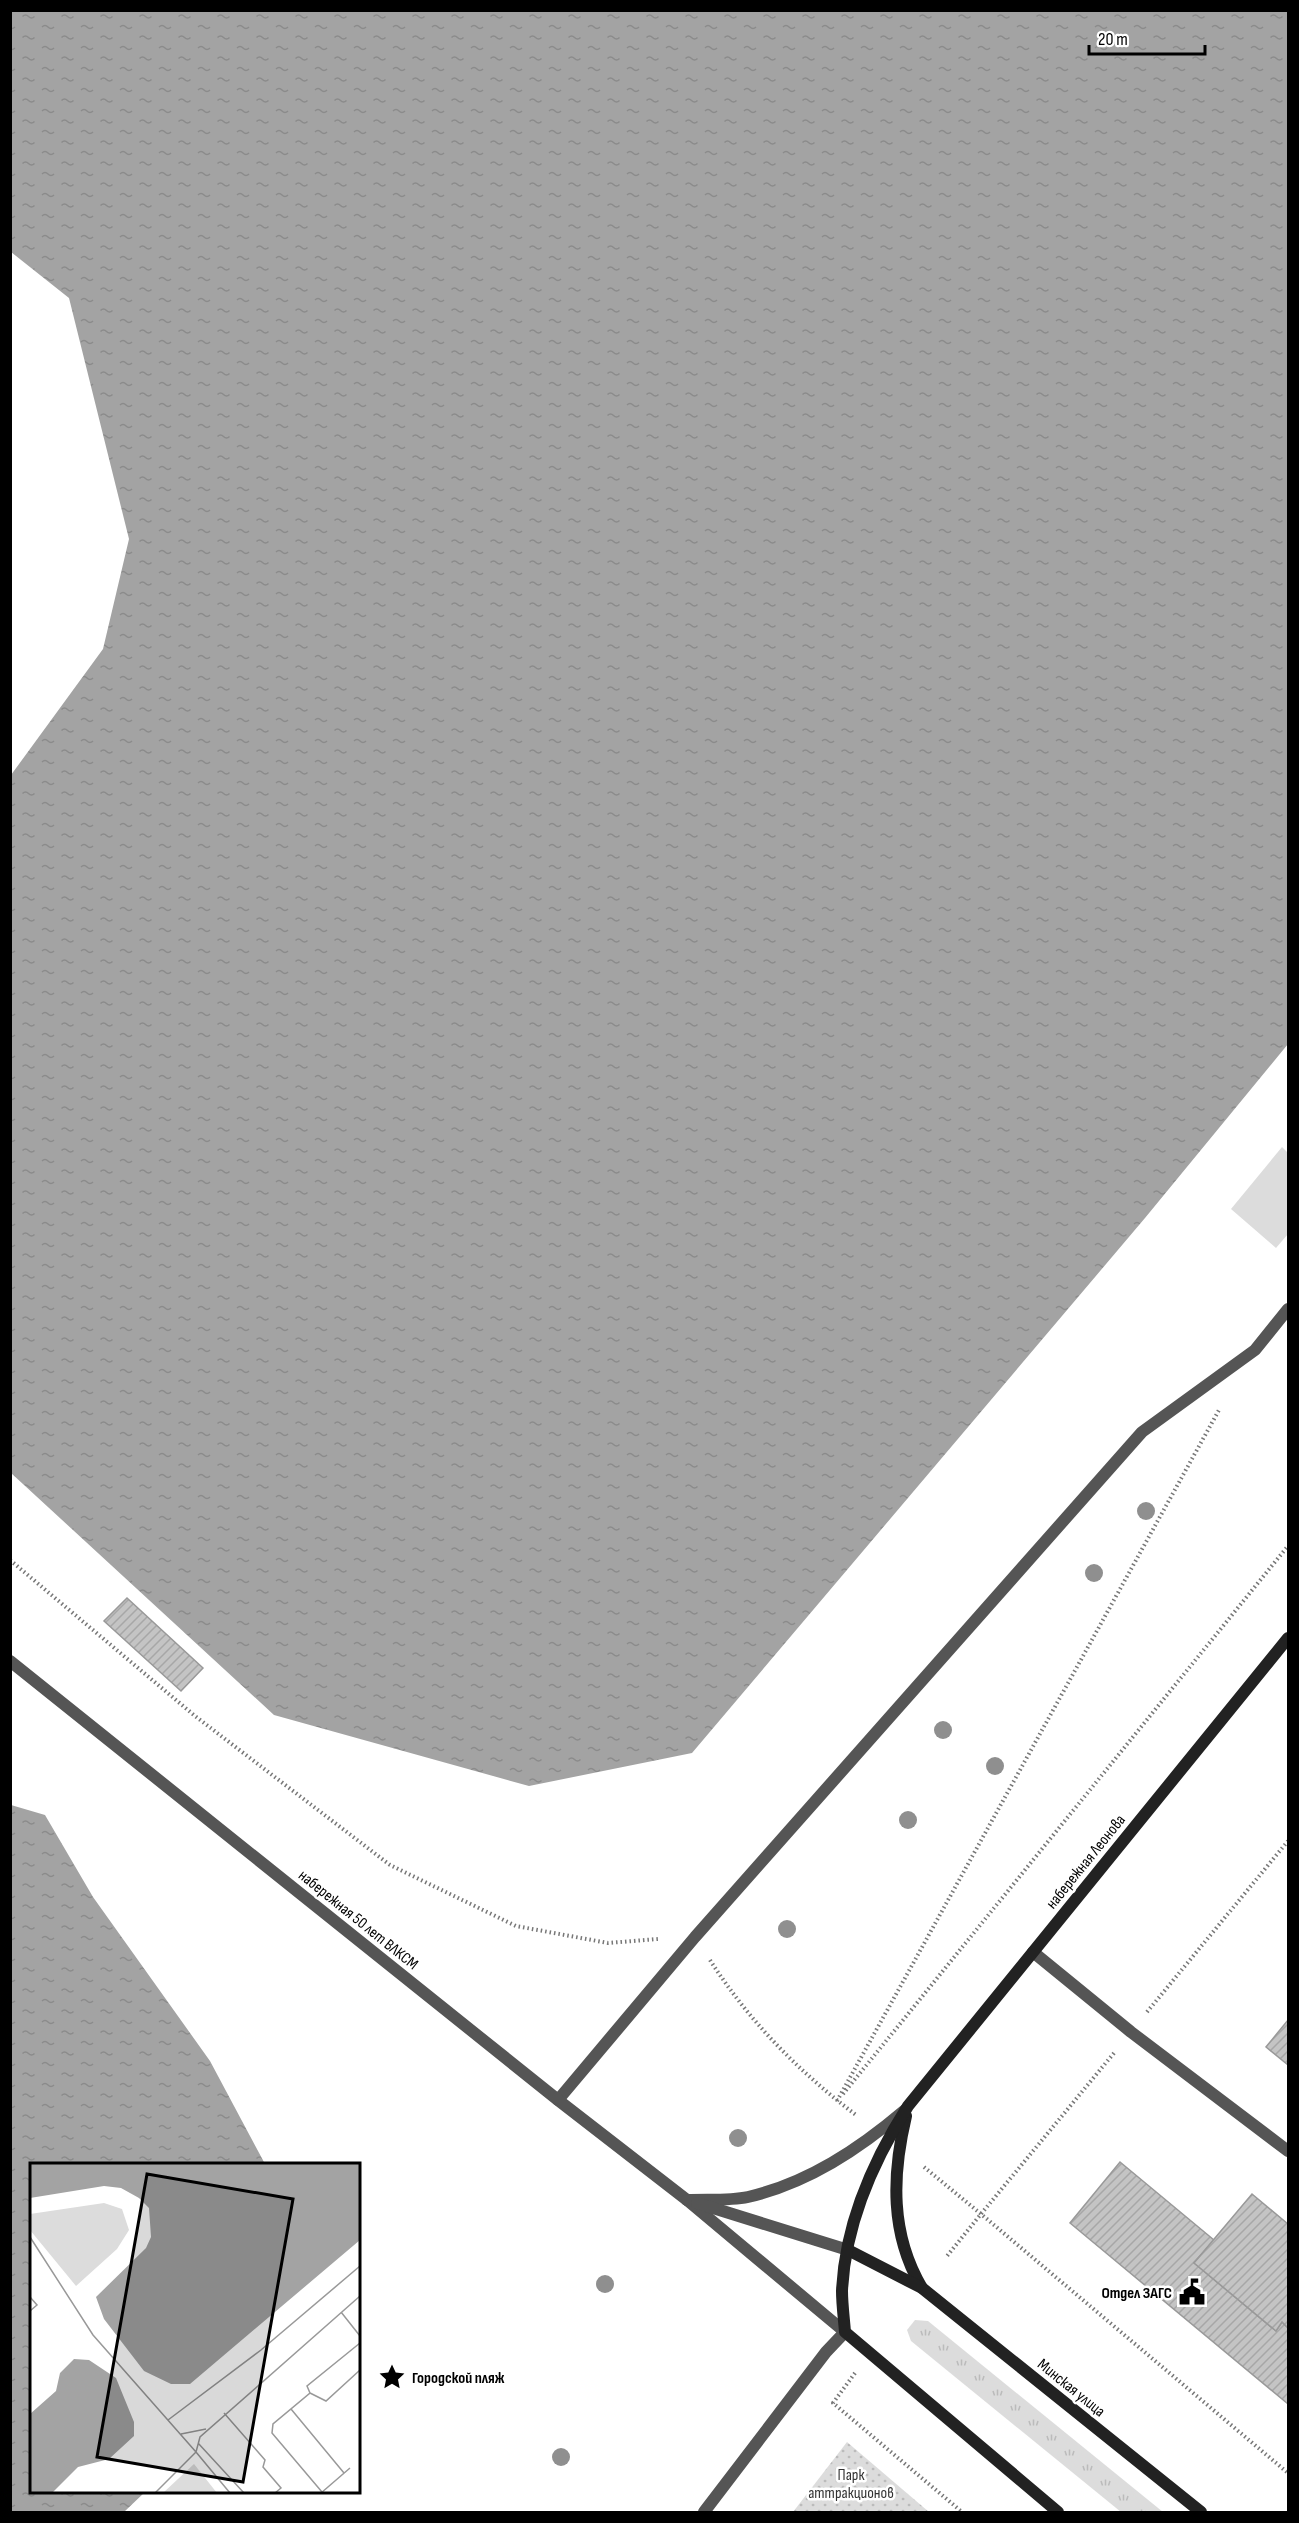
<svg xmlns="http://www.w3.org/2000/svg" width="1299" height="2523" font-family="'Sofia Sans Condensed',sans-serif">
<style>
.grass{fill:url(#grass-tufts)}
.park{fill:url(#park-dots)}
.pitch{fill:#dcdcdc}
.water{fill:url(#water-ripples)}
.building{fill:url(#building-hatch);stroke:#999;stroke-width:1.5}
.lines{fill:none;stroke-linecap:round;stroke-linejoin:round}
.path{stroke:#777;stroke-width:4;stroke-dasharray:1.5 3;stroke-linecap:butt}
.service{stroke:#555;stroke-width:12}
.tertiary{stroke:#555;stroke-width:12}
.secondary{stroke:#222;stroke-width:12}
.tree{fill:#8f8f8f}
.labels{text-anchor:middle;stroke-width:5;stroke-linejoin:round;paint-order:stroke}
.street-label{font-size:16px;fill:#000;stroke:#fff}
.poi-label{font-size:16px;font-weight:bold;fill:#000;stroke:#fff;text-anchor:end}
.park-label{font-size:16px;fill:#333;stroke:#fff}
.inset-road{fill:none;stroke:#999;stroke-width:1.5}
.view{fill:#000;fill-opacity:0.15;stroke:#000;stroke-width:3}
.inset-edge{fill:none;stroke:#000;stroke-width:3}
</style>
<defs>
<pattern id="grass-tufts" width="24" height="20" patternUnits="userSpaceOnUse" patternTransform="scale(1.5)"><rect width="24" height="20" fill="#dcdcdc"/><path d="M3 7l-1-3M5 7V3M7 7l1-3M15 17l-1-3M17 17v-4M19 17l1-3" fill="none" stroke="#bbb"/></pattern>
<pattern id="park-dots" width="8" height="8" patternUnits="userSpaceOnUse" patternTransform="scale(1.5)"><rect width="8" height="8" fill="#dcdcdc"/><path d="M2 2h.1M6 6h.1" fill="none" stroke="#bbb" stroke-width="1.8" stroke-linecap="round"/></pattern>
<pattern id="water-ripples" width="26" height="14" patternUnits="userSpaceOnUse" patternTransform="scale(1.5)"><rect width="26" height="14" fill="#a3a3a3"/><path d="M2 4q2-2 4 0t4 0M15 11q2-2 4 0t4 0" fill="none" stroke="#8b8b8b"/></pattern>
<pattern id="building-hatch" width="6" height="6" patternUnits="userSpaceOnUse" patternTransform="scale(1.5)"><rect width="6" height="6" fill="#c4c4c4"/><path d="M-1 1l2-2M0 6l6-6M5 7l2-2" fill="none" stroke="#a7a7a7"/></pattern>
</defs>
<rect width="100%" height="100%" fill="#fff"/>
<path class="grass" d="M915,2320l13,1 235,191h-42l-210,-171 -4,-11z"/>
<path class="park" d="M847,2442l82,70h-136z"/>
<path class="pitch" d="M1282,1147l6,6v81l-12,14 -45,-39z"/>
<g class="water">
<path d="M10,11h1278v1033l-143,174 -453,535 -163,33 -255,-71 -263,-242v-698l92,-126 26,-110 -60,-241 -58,-46z"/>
<path d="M11,1805l34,10 48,82 117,164 55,103h-233v328h113l-21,20h-113z"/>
</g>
<g class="building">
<path d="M127,1598l76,70 -22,23 -77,-70z"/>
<path d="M1288,2020v45l-22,-18z"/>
<path d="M1120,2162l94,78 -20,23 82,68 6,-9 6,6v76l-218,-181z"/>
<path d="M1252,2194l36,30v104l-6,-6 -6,9 -82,-68z"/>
</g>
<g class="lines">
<g class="path">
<path d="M10,1560l185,156 195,149 126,61 92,17 50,-4"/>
<path d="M710,1960c39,61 88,111 146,155"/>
<path d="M1147,2012l141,-171"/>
<path d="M1114,2053l-133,161 307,259"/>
<path d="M843,2094l445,-548"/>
<path d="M837,2101l382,-691"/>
<path d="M924,2167l57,47 -34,42"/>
<path d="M855,2373l-22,30 129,109"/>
</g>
<g class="service">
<path d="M1033,1952l98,80 157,119"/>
<path d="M558,2100l137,-163 447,-505 113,-82 33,-41"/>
<path d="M704,2512l122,-160 19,-20"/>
</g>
<g class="tertiary">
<path d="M10,1661l548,439 129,100 158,132"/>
<path d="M687,2200c20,-1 42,1 61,-3 60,-14 111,-48 157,-87"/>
<path d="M697,2203l151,47"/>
</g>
<g class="secondary">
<path d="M906,2116c-14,59 -16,118 16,172"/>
<path d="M848,2250l74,38 279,224"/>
<path d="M1058,2512l-213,-180c-1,-13 -3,-28 -3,-41 3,-67 31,-130 66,-185l380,-468"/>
</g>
</g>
<g class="tree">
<circle cx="1146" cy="1511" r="9"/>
<circle cx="1094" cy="1573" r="9"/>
<circle cx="943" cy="1730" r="9"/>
<circle cx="995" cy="1766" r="9"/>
<circle cx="908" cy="1820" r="9"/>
<circle cx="787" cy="1929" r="9"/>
<circle cx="738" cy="2138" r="9"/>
<circle cx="605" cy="2284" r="9"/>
<circle cx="561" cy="2457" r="9"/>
</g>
<defs>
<g id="civic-bare" transform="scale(2.07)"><path d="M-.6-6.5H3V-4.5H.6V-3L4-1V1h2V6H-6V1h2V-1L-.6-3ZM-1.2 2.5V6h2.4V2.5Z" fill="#000" stroke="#fff" stroke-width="2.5" paint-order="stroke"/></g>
<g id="sight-bare" transform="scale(2.07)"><path d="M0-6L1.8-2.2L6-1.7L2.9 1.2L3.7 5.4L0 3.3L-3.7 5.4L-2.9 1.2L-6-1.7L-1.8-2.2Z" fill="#000" stroke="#fff" stroke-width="2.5" paint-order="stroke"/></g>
</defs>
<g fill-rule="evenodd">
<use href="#civic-bare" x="1192" y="2292"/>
<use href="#sight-bare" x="392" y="2377"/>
</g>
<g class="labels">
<g class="street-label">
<text transform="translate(1085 1861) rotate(-51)" y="6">набережная Леонова</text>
<text transform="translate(359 1919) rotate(39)" y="6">набережная 50 лет ВЛКСМ</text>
<text transform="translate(1072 2387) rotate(39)" y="6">Минская улица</text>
</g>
<g class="poi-label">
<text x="1172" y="2298">Отдел ЗАГС</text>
<text x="412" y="2383" text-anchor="start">Городской пляж</text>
</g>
<g class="park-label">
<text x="851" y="2480">Парк<tspan x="851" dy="18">аттракционов</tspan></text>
</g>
</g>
<g transform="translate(30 2163)">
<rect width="330" height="330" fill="#fff"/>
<path d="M74,40l18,6 7,21 -12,19 -41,37 -46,-56v-16zM164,301l23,29h-54z" fill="#dcdcdc"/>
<path d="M0,0h330v77l-170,144h-19l-27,-13 -40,-52 -8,-22 50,-49 5,-11 -2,-29 -10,-10 -18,-10 -17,-2 -74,12zM44,196l15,1 27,18 18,44v14l-25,23 -31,8 -26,26h-22v-79l26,-23 4,-18z" fill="#a3a3a3"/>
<path class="inset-road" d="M0,74l63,98 103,117 -41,41M0,134l7,8 -7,6M311,149l19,24M280,230l16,8 34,-31M261,246l53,64M194,250l41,47 -2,7 18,21 -6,5M138,257l93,-70 99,-84M151,271l25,-5M168,280l46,50M292,329l-50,-59 1,-9 37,-31 -3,-7 53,-43M200,330l-34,-41 4,-15 160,-141M291,330l29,-25"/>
<path class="view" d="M117,11l146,25 -50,283 -146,-25z"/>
<rect width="330" height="330" class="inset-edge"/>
</g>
<rect width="1299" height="2523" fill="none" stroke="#000000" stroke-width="24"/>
<path d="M1089 45v9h116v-9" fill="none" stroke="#000000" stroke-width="3"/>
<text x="1098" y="45" font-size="18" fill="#000000" stroke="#ffffff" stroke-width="4.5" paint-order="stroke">20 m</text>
</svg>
